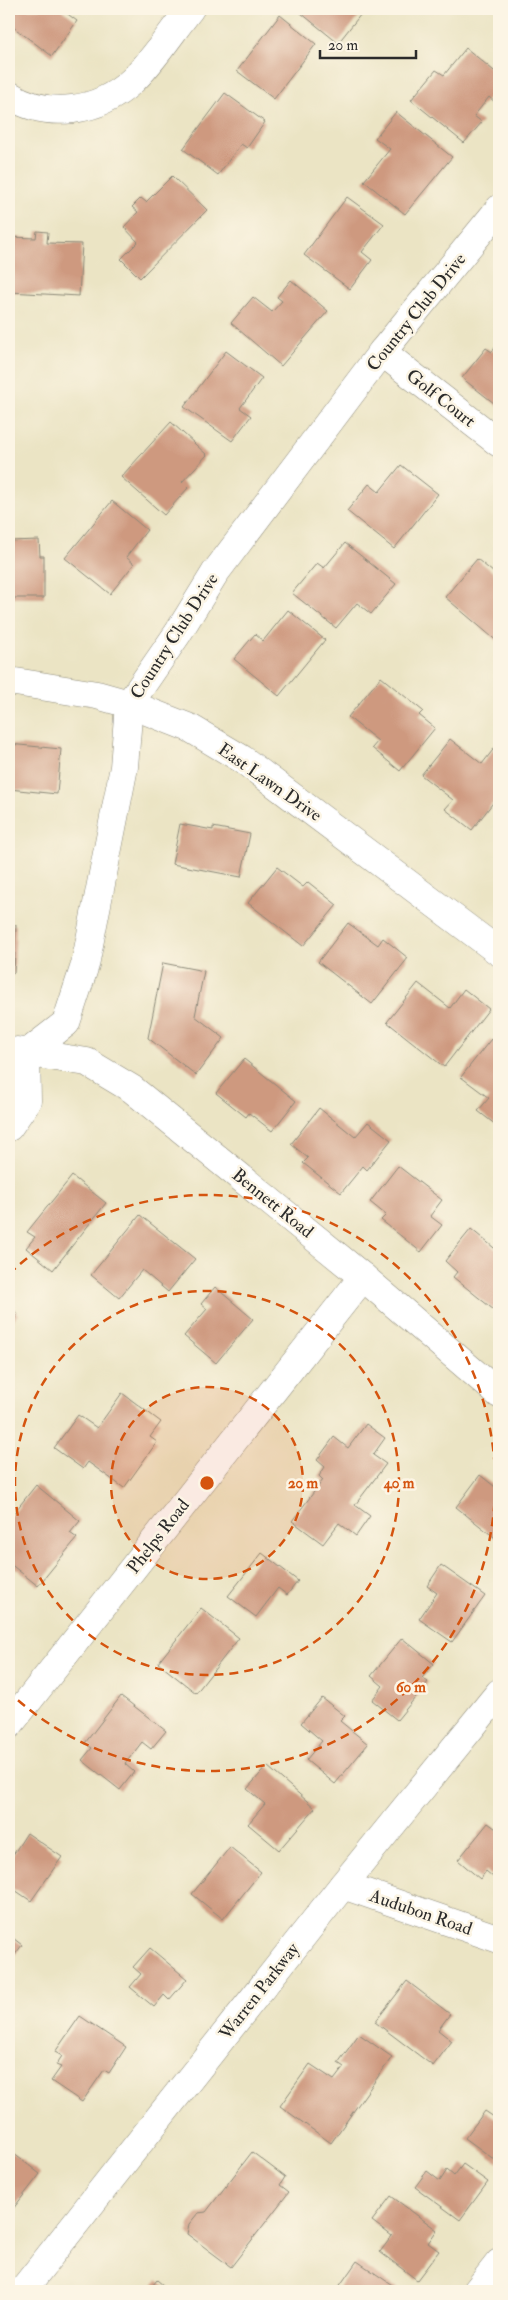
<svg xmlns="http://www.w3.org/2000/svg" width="508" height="2300" font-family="'IM FELL Double Pica',serif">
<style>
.building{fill:#ce997f}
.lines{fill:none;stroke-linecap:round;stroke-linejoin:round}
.minor-casing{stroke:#8b8878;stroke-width:29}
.minor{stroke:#fff;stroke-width:28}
.ring{fill:none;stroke:#d5540f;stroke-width:2.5;stroke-dasharray:9 6}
.labels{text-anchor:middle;stroke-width:5;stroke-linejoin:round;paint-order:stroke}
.street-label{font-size:18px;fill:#2b2b2b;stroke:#fcf5e5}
.centre{fill:#d5540f;stroke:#fcf5e5;stroke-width:2.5}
.ring-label{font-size:15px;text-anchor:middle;font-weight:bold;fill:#d5540f;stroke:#fcf5e5;stroke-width:5;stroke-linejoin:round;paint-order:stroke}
</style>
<rect width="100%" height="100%" fill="#fcf5e5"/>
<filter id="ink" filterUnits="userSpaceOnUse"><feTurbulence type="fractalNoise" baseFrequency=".02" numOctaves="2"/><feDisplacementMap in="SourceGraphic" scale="10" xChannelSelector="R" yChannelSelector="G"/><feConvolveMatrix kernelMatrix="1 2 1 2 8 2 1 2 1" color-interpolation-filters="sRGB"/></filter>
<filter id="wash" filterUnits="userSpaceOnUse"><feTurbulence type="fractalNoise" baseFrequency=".0096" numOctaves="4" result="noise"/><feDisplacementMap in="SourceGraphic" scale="20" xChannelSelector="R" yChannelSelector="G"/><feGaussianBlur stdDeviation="1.12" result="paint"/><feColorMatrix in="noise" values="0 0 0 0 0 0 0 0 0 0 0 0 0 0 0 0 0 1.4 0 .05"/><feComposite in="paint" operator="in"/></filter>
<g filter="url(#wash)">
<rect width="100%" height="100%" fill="#ebe4c4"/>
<g id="blocks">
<g class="building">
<path d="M9,9h52l16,12 -25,35 -43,-32z"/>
<path d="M296,9h69l-27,34z"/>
<path d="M280,15l36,29 -42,55 -37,-28z"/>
<path d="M466,48l33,27v23l-3,5 -7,-6 -15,19 8,6 -18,21 -53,-43 25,-30 8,5z"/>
<path d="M225,93l40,29 -18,26 -6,-4 -23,31 -35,-26z"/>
<path d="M396,112l56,45 -47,57 -41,-33 26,-32 -15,-11z"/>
<path d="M172,176l35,34 -67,68 -19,-19 17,-17 -14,-15 14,-15 -6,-5 9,-9 5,4z"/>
<path d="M347,197l37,27 -22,28 10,8 -22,29 -46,-34z"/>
<path d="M37,231l11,1 -1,11 35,1 -3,52 -70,-4v-55l27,1z"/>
<path d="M291,280l37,31 -47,55 -50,-43 22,-26 19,15 10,-11 -5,-4z"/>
<path d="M499,342v65l-37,-29 24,-30 6,4z"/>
<path d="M226,351l36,27 -22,30 11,8 -19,25 -48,-34z"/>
<path d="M171,422l36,33 -25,27 6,6 -24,27 -43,-38z"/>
<path d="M401,465l37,29 -44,55 -47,-38 22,-27 10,8z"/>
<path d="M112,501l35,29 -21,27 8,7 -24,30 -45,-36z"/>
<path d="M39,540l1,16h4v42h-35v-57z"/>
<path d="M345,543l51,41 -25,30 -14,-11 -21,25 -44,-35 25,-30 7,5z"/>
<path d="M477,559l22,18v66l-54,-46z"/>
<path d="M288,610l37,30 -46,56 -45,-37 21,-25 8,7z"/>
<path d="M381,677l42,34 -4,4 16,13 -35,43 -28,-23 6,-7 -30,-24z"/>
<path d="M450,739l32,25 14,-18 3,2v47l-27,35 -27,-21 8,-9 -32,-25z"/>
<path d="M9,744l52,5 -4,45 -48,-5z"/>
<path d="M180,824l33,6v-3l37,7 -9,43 -69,-13z"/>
<path d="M277,867l26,20 5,-5 29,23 -34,41 -55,-43z"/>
<path d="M348,923l30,22 5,-7 25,20 -36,46 -54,-42z"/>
<path d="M9,925h7l-2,48h-5z"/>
<path d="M163,963l41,8 -9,45 29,22 -28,37 -48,-37z"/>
<path d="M418,983l32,25 14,-19 25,20 -45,58 -57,-45z"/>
<path d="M491,1039l8,6v76l-3,4 -18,-14 11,-13 -28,-21z"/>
<path d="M244,1059l52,42 -24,30 -23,-18 -3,4 -30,-24z"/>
<path d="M319,1108l36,29 13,-15 23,18 -24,30 -4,-4 -22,27 -38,-30 5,-5 -17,-14z"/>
<path d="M398,1166l44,34 -12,16 12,9 -21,27 -40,-32 5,-5 -16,-13z"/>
<path d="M72,1176l34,27 -53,67 -27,-22 9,-11 -8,-5z"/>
<path d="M140,1215l55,44 -27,33 -26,-22 -23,28 -28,-23z"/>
<path d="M471,1229l28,23v53l-5,5 -41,-33 4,-5 -12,-11z"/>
<path d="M215,1287l38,32 -37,44 -32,-27 23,-27 -6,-5z"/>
<path d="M9,1307l9,7 -9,12z"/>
<path d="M122,1393l39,29 -11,15 7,5 -33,46 -36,-26 -5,7 -29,-21 24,-33 19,13z"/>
<path d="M366,1424l19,14 -12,17 13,9 -31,41 15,11 -14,20 -17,-13 -16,21 -31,-23 31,-41 -4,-4 6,-9 -8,-7 17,-23 14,11z"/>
<path d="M480,1475l19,15v51l-43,-34z"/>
<path d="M36,1485l44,36 -10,12 7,5 -39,48 -29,-23v-44z"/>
<path d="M262,1553l36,28 -11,14 -9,-7 -22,29 -28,-21z"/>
<path d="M441,1565l44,31 -33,46 -33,-23 18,-26 -10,-7z"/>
<path d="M201,1608l38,30 -43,55 -38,-30z"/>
<path d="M402,1638l32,26 -12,14 6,4 -31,38 -25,-20 11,-14 -12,-10z"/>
<path d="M121,1696l45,35 -15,18 -9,-7 -17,22 9,8 -14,18 -38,-30 10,-12 -7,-5z"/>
<path d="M322,1698l23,18 -5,5 28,23 -33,40 -29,-24 16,-19 -21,-18z"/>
<path d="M267,1766l48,42 -36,42 -31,-26 17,-20 -18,-15z"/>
<path d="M488,1823l11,8v51l-13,-11 -6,8 -22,-19z"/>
<path d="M27,1833l35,24 -31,44 -22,-15v-25z"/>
<path d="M230,1847l31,25 -38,47 -31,-25z"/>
<path d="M9,1935l13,10 -13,18z"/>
<path d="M150,1948l37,31 -18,21 -5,-5 -10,12 -24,-20 11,-13 -8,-7z"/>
<path d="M407,1981l43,33 -12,16 14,11 -19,25 -58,-44z"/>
<path d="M80,2016l46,31 -17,26 -5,-3 -22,32 -31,-21 10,-14 -5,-2 6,-9 -7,-4z"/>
<path d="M359,2034l33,23 -61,86 -51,-37 30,-42 24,16 10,-13 -6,-4z"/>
<path d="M485,2111l12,8 2,-3v47l-34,-25z"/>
<path d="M9,2150l31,24 -31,40z"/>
<path d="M252,2152l33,25 -5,8 9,7 -58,75 -44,-33 2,-10 9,-11 8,-1z"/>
<path d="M463,2164l25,18 -28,38 -45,-33 12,-16 13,10 7,-11 7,6z"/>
<path d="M391,2196l46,34 -9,13 11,8 -22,29 -37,-28 12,-16 -20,-15z"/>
<path d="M357,2261l44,30h-65z"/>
<path d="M157,2280l13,11h-22z"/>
</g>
</g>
</g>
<g filter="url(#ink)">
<use href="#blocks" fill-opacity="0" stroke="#8b8878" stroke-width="1"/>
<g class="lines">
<g class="minor-casing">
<g id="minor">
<path d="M9,95c39,25 90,17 123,-14 20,-18 41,-51 58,-72"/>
<path d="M382,352l117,91"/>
<path d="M9,681l88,14 32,9 61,24 52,31 257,193"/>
<path d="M17,1051l70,11 45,27 231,188 136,117"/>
<path d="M9,1127l18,-26 -1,-47 40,-31 19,-58 39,-198 5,-63 49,-71 37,-60 167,-221 117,-143"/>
<path d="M9,1725l354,-448"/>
<path d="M343,1885l156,54"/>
<path d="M22,2291l321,-406 156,-192"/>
<path d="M477,2291l22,-28"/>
</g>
</g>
<use href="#minor" class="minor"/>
</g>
</g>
<circle cx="207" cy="1483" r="96" fill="#d5540f" fill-opacity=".12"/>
<g class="ring">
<circle cx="207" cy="1483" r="96"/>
<circle cx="207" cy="1483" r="192"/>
<path d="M9 1274A288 288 0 1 1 9 1692"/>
</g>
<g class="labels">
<g class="street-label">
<text transform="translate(416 312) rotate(-51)" y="6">Country Club Drive</text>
<text transform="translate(441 398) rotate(38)" y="6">Golf Court</text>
<text transform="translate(174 636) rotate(-57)" y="6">Country Club Drive</text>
<text transform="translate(270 782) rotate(35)" y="6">East Lawn Drive</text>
<text transform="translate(273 1203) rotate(39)" y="6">Bennett Road</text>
<text transform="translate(158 1536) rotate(-52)" y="6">Phelps Road</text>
<text transform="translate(421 1912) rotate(19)" y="6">Audubon Road</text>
<text transform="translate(259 1991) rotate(-52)" y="6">Warren Parkway</text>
</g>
</g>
<circle cx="207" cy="1483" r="8" class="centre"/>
<g class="ring-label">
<text x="303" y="1488">20 m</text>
<text x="399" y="1488">40 m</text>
<text x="411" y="1692">60 m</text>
</g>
<rect width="508" height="2300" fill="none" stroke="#fcf5e5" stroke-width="30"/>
<path d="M320 50v8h96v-8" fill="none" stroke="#2b2b2b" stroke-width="2.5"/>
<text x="328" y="50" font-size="15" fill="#2b2b2b" stroke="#fcf5e5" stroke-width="4" paint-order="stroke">20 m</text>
</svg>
